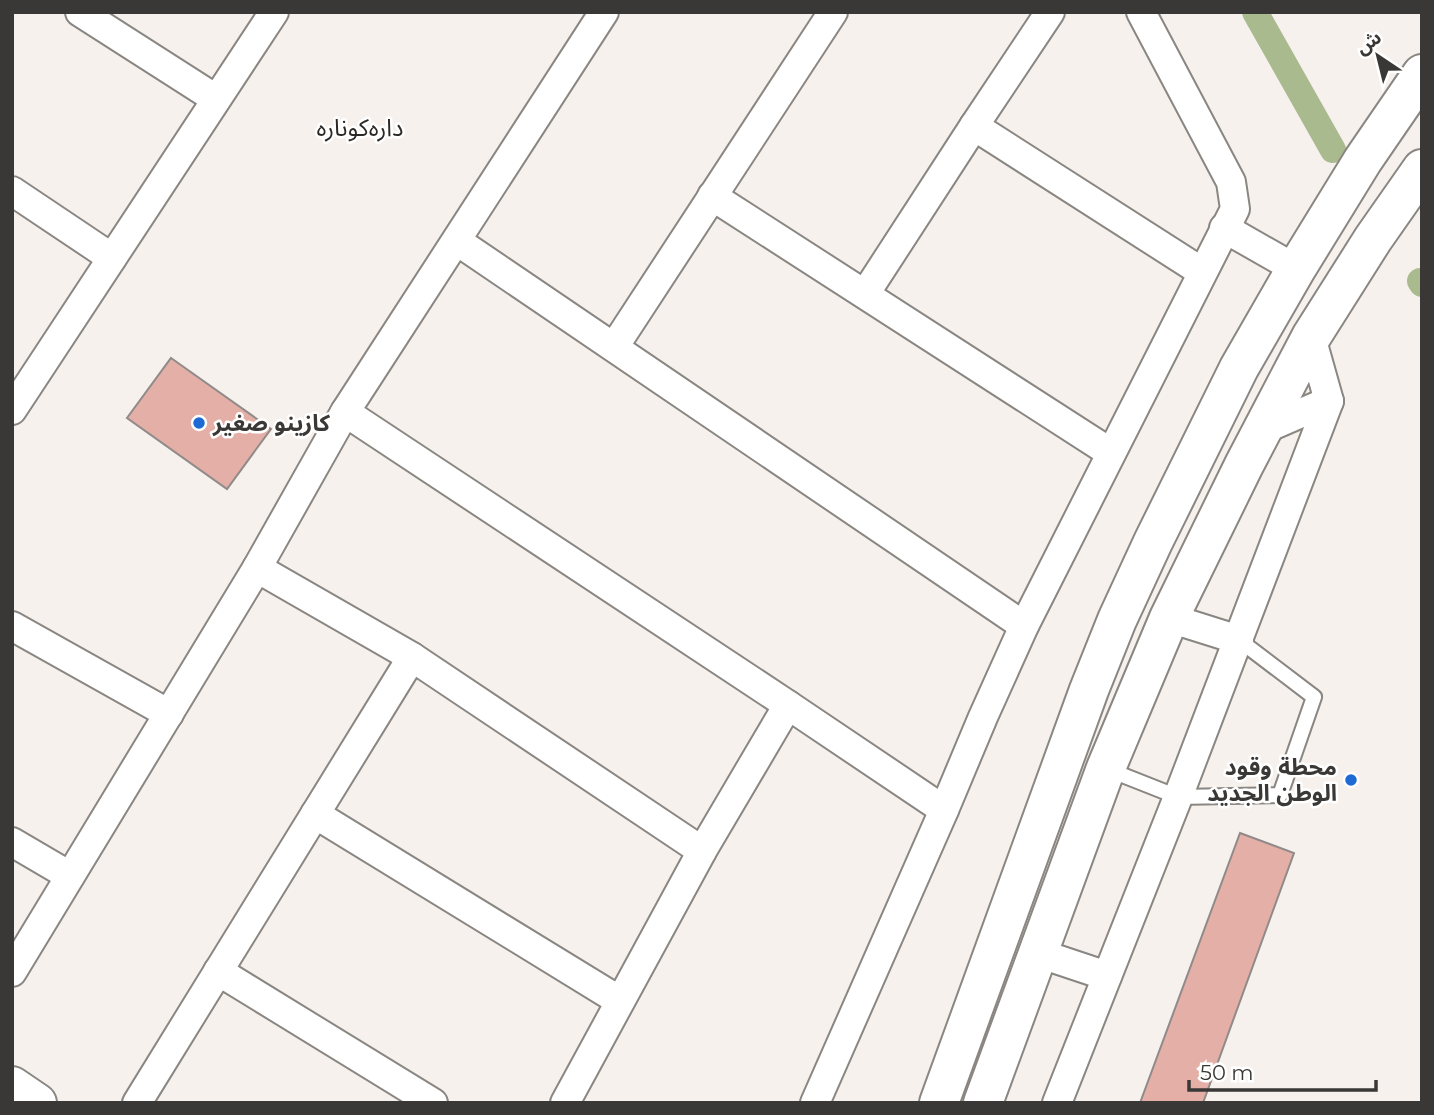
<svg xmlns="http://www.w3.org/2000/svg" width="1434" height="1115" font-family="Montserrat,'Noto Sans Arabic',sans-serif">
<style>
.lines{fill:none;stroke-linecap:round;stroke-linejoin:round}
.canal{stroke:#a9ba8e;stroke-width:26}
.building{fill:#e4afa7;stroke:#908a89;stroke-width:2}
.lane-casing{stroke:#8a8682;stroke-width:18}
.street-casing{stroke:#8a8682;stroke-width:32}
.secondary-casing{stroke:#8a8682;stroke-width:42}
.highway-casing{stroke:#8a8682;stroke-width:42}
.lane{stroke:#fff;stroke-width:14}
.street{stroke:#fff;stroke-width:28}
.secondary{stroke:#fff;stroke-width:38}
.highway{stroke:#fff;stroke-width:38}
.poi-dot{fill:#1d6ad5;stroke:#fff;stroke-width:2.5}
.labels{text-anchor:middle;stroke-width:5;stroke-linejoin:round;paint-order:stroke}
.poi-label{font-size:23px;font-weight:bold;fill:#3a3837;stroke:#fff;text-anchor:start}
.neighbourhood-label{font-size:24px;fill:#2c2825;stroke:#fff}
</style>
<rect width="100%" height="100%" fill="#f6f1ed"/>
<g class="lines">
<g class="canal">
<path d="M1255,12l78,138"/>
<path d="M1420,281l2,3"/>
</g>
</g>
<g class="building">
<path d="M171,358l100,71 -44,60 -100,-71z"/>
<path d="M1240,833l54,20 -91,250h-63z"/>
</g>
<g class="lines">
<g class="lane-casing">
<path id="lane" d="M1107,769l71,28 102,-2 34,-98 -75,-57"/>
</g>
<g class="street-casing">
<g id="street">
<path d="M80,12l136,87"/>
<path d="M974,126l228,146"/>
<path d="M12,191l100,67"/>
<path d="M712,196l399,257"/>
<path d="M1224,228l72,41"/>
<path d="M457,241l567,385"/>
<path d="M865,294l109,-168 76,-114"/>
<path d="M614,347l219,-335"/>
<path d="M12,410l262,-398"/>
<path d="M345,412l443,293 156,105"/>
<path d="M1262,430l67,-29"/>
<path d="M257,568l155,89 290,194"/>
<path d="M1169,618l70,22"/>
<path d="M12,626l157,88"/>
<path d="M315,814l305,187"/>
<path d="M12,842l58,34"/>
<path d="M1038,953l69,23"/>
<path d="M218,971l215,132"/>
<path d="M12,972l245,-404 88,-156 259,-400"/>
<path d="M137,1103l275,-446"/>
<path d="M565,1103l137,-252 86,-146"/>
<path d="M815,1103l129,-293 39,-93 41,-91 211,-417 -4,-27 -90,-170"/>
<path d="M1057,1103l121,-306 151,-396 -18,-64"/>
</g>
</g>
<g class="secondary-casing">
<path id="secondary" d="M12,1086l25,17"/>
</g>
<g class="highway-casing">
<g id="highway">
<path d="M939,1103l150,-413 28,-70 36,-78 86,-174 57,-99 67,-109 59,-86"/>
<path d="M983,1103l123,-335 63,-150 75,-153 67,-128 62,-98 49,-70"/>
</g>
</g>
<use href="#lane" class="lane"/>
<use href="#street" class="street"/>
<use href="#secondary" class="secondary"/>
<use href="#highway" class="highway"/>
</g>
<g class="poi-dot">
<circle cx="199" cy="423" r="7"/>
<circle cx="1351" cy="780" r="7"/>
</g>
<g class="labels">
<g class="poi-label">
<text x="213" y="431">كازينو صغير</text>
<text x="1337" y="775" text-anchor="end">محطة وقود<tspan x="1337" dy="26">الوطن الجديد</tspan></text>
</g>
<g class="neighbourhood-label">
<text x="360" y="136">دارەکونارە</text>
</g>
</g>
<rect width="1434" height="1115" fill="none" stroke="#3a3837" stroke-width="28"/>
<g transform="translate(1378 56) rotate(325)" stroke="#ffffff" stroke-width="5" paint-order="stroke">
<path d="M0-5L12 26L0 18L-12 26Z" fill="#3a3837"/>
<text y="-10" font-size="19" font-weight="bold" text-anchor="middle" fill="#3a3837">ش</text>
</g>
<path d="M1189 1080v10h187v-10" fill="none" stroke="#3a3837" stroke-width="3.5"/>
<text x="1200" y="1080" font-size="21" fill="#3a3837" stroke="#ffffff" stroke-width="5" paint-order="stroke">50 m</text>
</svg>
